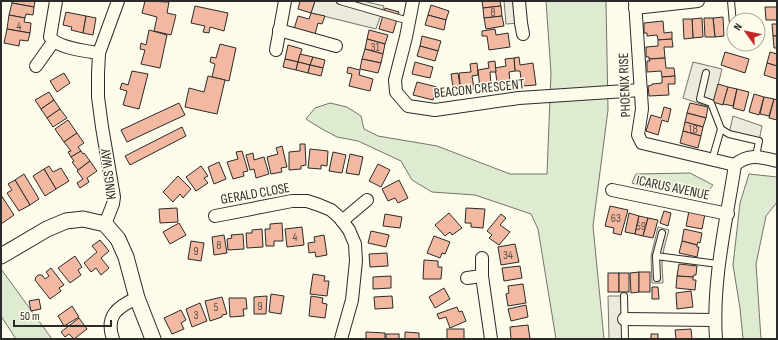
<svg xmlns="http://www.w3.org/2000/svg" width="778" height="340" font-family="'Sofia Sans Condensed',sans-serif">
<style>
.green{fill:#deebd1;stroke:#74746e}
.parking{fill:#eceadb;stroke:#74746e}
.building{fill:#f2b8a0;stroke:#2b2b2b}
.lines{fill:none;stroke-linecap:round;stroke-linejoin:round}
.service-casing{stroke:#2b2b2b;stroke-width:8}
.minor-casing{stroke:#2b2b2b;stroke-width:14}
.tertiary-casing{stroke:#2b2b2b;stroke-width:17}
.service{stroke:#fdfbea;stroke-width:6}
.minor{stroke:#fdfbea;stroke-width:12}
.tertiary{stroke:#fdfbea;stroke-width:15}
.labels{text-anchor:middle;stroke-width:3;stroke-linejoin:round;paint-order:stroke}
.number-label{font-size:12px;fill:#5d4e48}
.street-label{font-size:14px;fill:#2b2b2b;stroke:#fdfbea}
</style>
<rect width="100%" height="100%" fill="#fdfbea"/>
<g class="green">
<path d="M546,1h60l2,109 -15,116 11,113h-48l-18,-110 -7,-15 -56,-19 -43,-3 -20,-12 -11,-19 -43,-20 -21,-4 -15,-8 -16,-10 9,-11 15,-5 17,4 14,9 3,13 14,7 59,10 73,28h37l4,-101z"/>
<path d="M690,173l23,12 -9,11 -64,-10 -8,-3 4,-9z"/>
<path d="M749,174l28,3v25l-11,14 -10,48 5,75h-18l-3,-31 -7,-43 7,-62z"/>
<path d="M1,269l51,70h-36l-15,-23z"/>
</g>
<g class="parking">
<path d="M315,1h48l21,5 -8,23 -65,-16z"/>
<path d="M504,1h15l2,22 -15,1z"/>
<path d="M693,62l29,7 -8,33 -8,4 -23,-8z"/>
<path d="M733,116l29,10 -3,15 -30,-7z"/>
<path d="M658,227l11,3 -5,18 -2,16 1,19h-11l-1,-27z"/>
<path d="M608,296h16l1,43h-16z"/>
</g>
<g class="building">
<path d="M12,1h23l-1,6 -22,-4z"/>
<path d="M145,1l24,1 -2,11 9,2 -5,20 -17,-4 3,-14 -15,-4z"/>
<path d="M300,1h15l-4,12 -13,-4z"/>
<path d="M482,1h18l1,5 -18,2z"/>
<path d="M12,3l22,4 -1,8 -7,-1 -1,4 -16,-3z"/>
<path d="M431,5l18,6 -3,9 -18,-5z"/>
<path d="M195,6l33,7 -4,18 -14,-4 -1,6 -6,-1 2,-6 -14,-3z"/>
<path d="M501,6l1,10 -18,2 -1,-10z"/>
<path d="M765,7h12v13h-11z"/>
<path d="M385,8l14,4 -6,21 -14,-4z"/>
<path d="M66,12l20,4 -3,17 -12,-3 1,-3 -9,-2z"/>
<path d="M311,13l14,3 -3,8 -4,-1 -3,11 -21,-5 4,-13 11,3z"/>
<path d="M9,15l16,3 -1,4 7,1 -1,10 -23,-4z"/>
<path d="M428,15l18,5 -2,10 -19,-5z"/>
<path d="M86,16l10,2 -3,17 -10,-2z"/>
<path d="M502,16l2,10 -18,3 -2,-11z"/>
<path d="M723,17l1,19 -9,1 -2,-19z"/>
<path d="M702,18l1,19 -10,1 -1,-19z"/>
<path d="M704,18h9l2,19h-10z"/>
<path d="M683,19h9l1,19 -9,1z"/>
<path d="M663,21l1,12 8,-1v7l-14,1 -1,-5 -10,1v-3h-3v-10z"/>
<path d="M772,24h5v12h-4z"/>
<path d="M7,29l23,4 -2,8 -8,-1 -1,6 -15,-3z"/>
<path d="M495,29l1,6 12,-2 2,14 -21,3 -2,-14h-5v-5z"/>
<path d="M149,30l18,5 -7,33 -19,-4 4,-14 -5,-1 1,-6 5,2z"/>
<path d="M369,30l19,5 -3,9 -18,-5z"/>
<path d="M422,36l19,5 -3,10 -18,-5z"/>
<path d="M773,36h4v12h-3z"/>
<path d="M367,39l18,5 -2,10 -18,-5z"/>
<path d="M672,39l1,8h-9l1,11 -16,1v-2h-3v-10l12,-1v-6z"/>
<path d="M220,44l16,4 -7,33 -17,-4 3,-13 -5,-2 1,-5 5,1z"/>
<path d="M288,45l14,4 -4,13 -13,-3z"/>
<path d="M420,46l18,5 -3,10 -18,-5z"/>
<path d="M365,49l18,5 -2,9 -19,-4z"/>
<path d="M725,52l24,7 -4,14 -24,-8z"/>
<path d="M770,52l7,2v12l-10,-3z"/>
<path d="M300,54l13,3 -3,8 -12,-3z"/>
<path d="M313,57l12,3 -2,8 -13,-3z"/>
<path d="M519,57l1,8 13,-2 3,22 -14,1 -2,-15h-5l-1,-13z"/>
<path d="M514,58l1,13 -6,1 1,10 -3,2v4l-9,1 -3,-21 11,-2 -1,-7z"/>
<path d="M665,58l1,10h8l1,8 -13,1 -1,-6 -14,1v-11h3l-1,-2z"/>
<path d="M285,59l13,3 -2,8 -13,-3z"/>
<path d="M362,59l19,4 -3,10 -18,-4z"/>
<path d="M495,61l1,11h-6l1,12h-3l1,4 -9,1 -2,-19 11,-2 -1,-6z"/>
<path d="M298,62l12,3 -2,8 -12,-3z"/>
<path d="M415,62l18,5 -3,11 -18,-4z"/>
<path d="M477,63l1,12 -6,1 2,13h-3v4l-10,1 -2,-21 12,-1 -1,-8z"/>
<path d="M767,63l10,3v13l-13,-4z"/>
<path d="M310,65l13,3 -2,8 -13,-3z"/>
<path d="M348,67l12,3 -1,5 14,4 -3,12 -21,-5 3,-12 -5,-1z"/>
<path d="M132,71l16,3 -9,35 -16,-4 4,-14 -7,-2 2,-6 6,2z"/>
<path d="M64,73l6,10 -13,9 -7,-11z"/>
<path d="M458,73l2,13 -7,1 -2,-13z"/>
<path d="M208,76l17,4 -8,34 -32,-7 4,-19 15,4z"/>
<path d="M675,76v8h-7l1,11 -20,1 -1,-10 4,-1v-1l10,-1v-6z"/>
<path d="M417,82l20,5 -4,13 -20,-5z"/>
<path d="M718,84l10,3 -5,18 -10,-3z"/>
<path d="M728,87l9,2 -4,17 -10,-2z"/>
<path d="M737,89l12,3 -5,19 -11,-3z"/>
<path d="M49,92l5,8 -13,9 -6,-9z"/>
<path d="M754,94l10,3 -5,18 -10,-3z"/>
<path d="M764,97l10,2 -5,17 -9,-2z"/>
<path d="M774,99l3,1v20l-8,-2z"/>
<path d="M54,100l6,9 -13,9 -6,-9z"/>
<path d="M179,103l6,12 -58,27 -6,-12z"/>
<path d="M690,103l18,4 -2,11 -19,-5z"/>
<path d="M664,107l7,2 -3,13 -6,-2 -4,15 -12,-4 5,-16 10,3z"/>
<path d="M60,109l7,9 -14,9 -6,-9z"/>
<path d="M687,113l19,5 -3,9 -18,-5z"/>
<path d="M68,120l9,13 -13,9 -9,-13z"/>
<path d="M685,122l18,5 -2,9 -18,-5z"/>
<path d="M182,127l4,9 -56,29 -5,-9z"/>
<path d="M683,131l18,5 -3,12 -18,-5z"/>
<path d="M77,133l7,10 -6,4 3,4 -10,6 -3,-5 3,-1 -7,-9z"/>
<path d="M300,144h5l1,21 -5,1v3l-12,1v-18l11,-1z"/>
<path d="M282,146l5,21 -6,1 1,4 -11,2 -4,-17 11,-3 -2,-6z"/>
<path d="M310,149l18,2 -1,15 -6,-1v4l-13,-1z"/>
<path d="M81,151l2,3 1,-1 6,8 -12,9 -6,-8 2,-1 -3,-4z"/>
<path d="M242,151l6,20 -5,1 1,4 -11,3 -6,-17 11,-3 -2,-7z"/>
<path d="M333,152l13,3 -4,18 -13,-2z"/>
<path d="M253,153l1,7 10,-3 5,17 -13,4 -2,-9 -4,1 -4,-15z"/>
<path d="M350,154l13,3 -4,18 -13,-2z"/>
<path d="M90,161l7,10 -10,7 2,4 -9,6 -3,-5 6,-4 -6,-8z"/>
<path d="M219,162l7,17 -12,5 -6,-17z"/>
<path d="M378,164l12,6 -9,17 -12,-6z"/>
<path d="M49,166l4,6 8,-4 8,13 -13,8 -12,-20z"/>
<path d="M201,166l7,10 -4,2 4,5 -12,8 -10,-14z"/>
<path d="M44,169l12,20 -11,7 -12,-20z"/>
<path d="M24,174l15,25 -9,6 -15,-25z"/>
<path d="M178,176l13,13 -8,9 -3,-4 -7,8 -10,-10z"/>
<path d="M15,180l15,25 -11,6 -12,-18 5,-3 -4,-6z"/>
<path d="M399,180l9,18 -10,5 -3,-5 -7,3 -6,-12z"/>
<path d="M1,195l13,20 -13,9z"/>
<path d="M610,206l18,4 -7,25 -8,-2 1,-5 -9,-2z"/>
<path d="M177,208l1,14 -18,1 -1,-14z"/>
<path d="M466,208l19,1 -2,19 -12,-1v-4h-6z"/>
<path d="M664,211l7,2 -3,13 -8,-3z"/>
<path d="M689,211l16,3 -3,15 -16,-3z"/>
<path d="M449,213l13,15 -10,7 -2,-3 -5,4 -10,-11z"/>
<path d="M629,213l10,3 -4,18 -10,-2z"/>
<path d="M385,214l17,3 -2,11 -17,-2z"/>
<path d="M501,214l5,4 -6,7 10,7 -11,13 -10,-7 3,-3 -5,-4z"/>
<path d="M639,216l9,2 -5,18 -8,-2z"/>
<path d="M648,218l10,2 -5,18 -10,-2z"/>
<path d="M179,223l7,12 -16,9 -7,-12z"/>
<path d="M282,223l1,18h-9v5h-8l-1,-17h5v-5z"/>
<path d="M302,227l2,18 -17,2 -2,-18z"/>
<path d="M262,229l1,18 -16,1 -1,-15h6v-3z"/>
<path d="M684,229l18,4 -2,10 -2,-1 -1,3 -15,-4z"/>
<path d="M371,231l18,4 -3,12 -18,-4z"/>
<path d="M243,234l1,15 -16,1 -1,-11 5,-1 -1,-3z"/>
<path d="M224,235l3,18 -13,2 -2,-18z"/>
<path d="M324,235l3,20 -11,2 -1,-5 -6,1 -1,-10 7,-1 -1,-5z"/>
<path d="M434,236l16,6 -5,12 -3,-1 -2,5 -13,-5z"/>
<path d="M100,240l9,11 -8,7 8,10 -8,7 -5,-7 -5,4 -7,-9 13,-11 -5,-6z"/>
<path d="M191,241l13,2 -3,18 -13,-2z"/>
<path d="M682,241l15,4v2h2l-2,10 -18,-4z"/>
<path d="M515,244l4,18 -18,3 -3,-18z"/>
<path d="M387,253l1,13 -18,1 -1,-13z"/>
<path d="M75,256l7,11 -4,3 3,5 -11,8 -12,-15z"/>
<path d="M424,260l14,1v6h4l-1,12h-18z"/>
<path d="M679,264l18,2 -1,9h-2l-1,2 -16,-1z"/>
<path d="M520,266l2,12 -18,3 -2,-13z"/>
<path d="M51,268l13,17 -5,3 2,3 -11,8 -15,-19 1,-3 2,-2h4l3,4 4,-3 -3,-4z"/>
<path d="M639,272v20l-8,1 -1,-20z"/>
<rect x="639" y="272" width="11" height="20"/>
<rect x="608" y="273" width="11" height="19"/>
<rect x="619" y="273" width="10" height="19"/>
<path d="M313,274l12,2 -1,5h5l-2,15 -17,-2z"/>
<path d="M391,276v12l-18,1v-12z"/>
<path d="M677,276l16,1v3h3l-1,10 -19,-2z"/>
<path d="M523,284l3,19 -18,3 -2,-12 3,-1 -1,-7z"/>
<path d="M652,287h6l1,12h-7z"/>
<path d="M444,288l6,11 -15,9 -6,-11z"/>
<path d="M691,291l2,16 -16,2 -1,-16z"/>
<path d="M271,294l13,2 -3,18 -12,-2z"/>
<path d="M267,296l-1,18h-12v-17z"/>
<path d="M311,296l12,2 -1,5 5,1 -2,14 -16,-2z"/>
<path d="M392,296l1,12 -18,1 -1,-12z"/>
<path d="M222,297l5,17 -5,1v2l-12,4 -5,-20z"/>
<path d="M229,298h17l1,11h-4l1,7 -14,1z"/>
<path d="M39,299l2,10 -10,2 -2,-10z"/>
<path d="M200,303l7,18 -15,6 -6,-18z"/>
<path d="M526,305l2,12 -17,4 -3,-12z"/>
<path d="M72,306l7,11 -15,9 -6,-10z"/>
<path d="M457,307l2,5 3,-1 4,10 -16,7 -4,-11 -7,2 -2,-5z"/>
<path d="M181,310l5,10 -5,3 3,6 -12,5 -8,-16z"/>
<path d="M79,318l8,11 -13,10 -5,-5 -4,3 -4,-5z"/>
<path d="M528,325l2,14h-19l-1,-12z"/>
<rect x="447" y="329" width="17" height="10"/>
<path d="M691,329l1,10h-16l-1,-9z"/>
<path d="M366,332l19,1v6h-19z"/>
<path d="M405,332l14,1v6h-14z"/>
<rect x="386" y="334" width="13" height="5"/>
<rect x="651" y="334" width="7" height="5"/>
</g>
<g class="lines">
<g class="service-casing">
<g id="service">
<path d="M340,1l69,20"/>
<path d="M731,1l3,35"/>
<path d="M706,73l-6,26 11,4 10,26"/>
<path d="M712,160l9,-31 8,5 30,7 -3,15"/>
<path d="M656,256l6,-23"/>
<path d="M657,278l-1,-22 62,8"/>
<path d="M624,296l1,43"/>
</g>
</g>
<g class="minor-casing">
<g id="minor">
<path d="M56,1l-6,36c7,11 36,14 49,16"/>
<path d="M413,1l-7,36 -11,43 1,12 12,14 27,4 84,-12 122,-8"/>
<path d="M519,1l2,22 2,11"/>
<path d="M635,1l7,108 -4,26 4,8 93,22"/>
<path d="M635,8l63,-7"/>
<path d="M279,30l57,16"/>
<path d="M276,50l9,-49"/>
<path d="M36,66l17,-24"/>
<path d="M612,190l116,24"/>
<path d="M215,216l77,-15h15l12,4 12,5 9,8 9,12 6,14 1,17 -4,39 -11,39"/>
<path d="M342,221l25,-21"/>
<path d="M105,224l8,-20 1,-7 -12,-70 -4,-30v-23l1,-21 19,-52"/>
<path d="M482,258v18l9,63"/>
<path d="M467,278l15,-2"/>
<path d="M624,319l91,1"/>
<path d="M113,339c-8,-23 4,-32 24,-41"/>
<path d="M716,339c-4,-58 10,-116 19,-174 13,-12 26,-8 42,-4"/>
</g>
</g>
<g class="tertiary-casing">
<path id="tertiary" d="M1,256l46,-27 19,-8 17,-2 22,5 13,15 8,18 11,41 16,41"/>
</g>
<use href="#service" class="service"/>
<use href="#minor" class="minor"/>
<use href="#tertiary" class="tertiary"/>
</g>
<g class="labels">
<g class="number-label">
<text x="493" y="16">8</text>
<text x="19" y="30">4</text>
<text x="375" y="51">31</text>
<text x="693" y="133">18</text>
<text x="616" y="222">63</text>
<text x="641" y="230">59</text>
<text x="295" y="241">4</text>
<text x="219" y="249">8</text>
<text x="196" y="255">9</text>
<text x="508" y="259">34</text>
<text x="260" y="310">9</text>
<text x="216" y="311">5</text>
<text x="196" y="319">3</text>
</g>
<g class="street-label">
<text transform="translate(624 85) rotate(-92)" y="5">PHOENIX RISE</text>
<text transform="translate(479 88) rotate(-6)" y="5">BEACON CRESCENT</text>
<text transform="translate(108 174) rotate(-97)" y="5">KINGS WAY</text>
<text transform="translate(673 187) rotate(12)" y="5">ICARUS AVENUE</text>
<text transform="translate(255 193) rotate(-10)" y="5">GERALD CLOSE</text>
</g>
</g>
<rect width="778" height="340" fill="none" stroke="#2b2b2b" stroke-width="4"/>
<g transform="translate(746 32) rotate(303)"><circle r="19" fill="#fdfbea" stroke="#a9a89e"/>
<path d="M0-3L7 15L0 10L-7 15Z" fill="#c62828"/>
<text y="-6" font-size="11" font-weight="bold" text-anchor="middle" fill="#2b2b2b">N</text>
</g>
<path d="M14 320v6h97v-6" fill="none" stroke="#2b2b2b" stroke-width="2"/>
<text x="20" y="320" font-size="12" fill="#2b2b2b" stroke="#fdfbea" stroke-width="3" paint-order="stroke">50 m</text>
</svg>
